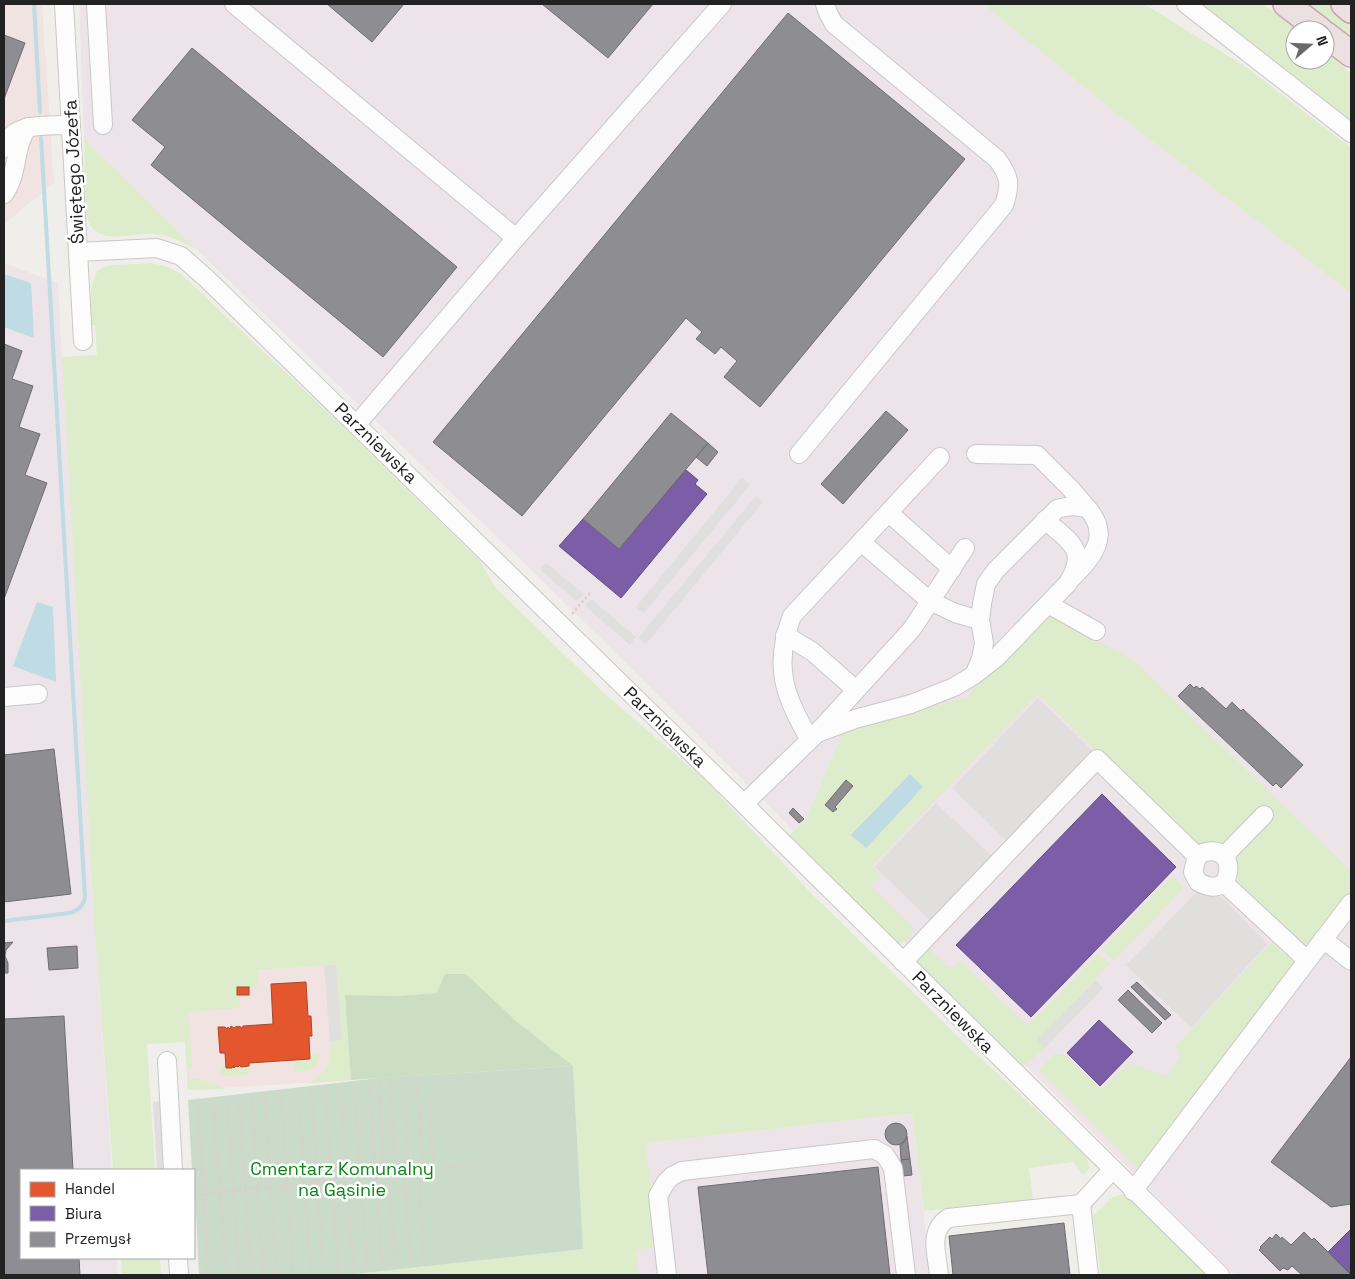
<svg xmlns="http://www.w3.org/2000/svg" width="1355" height="1279" font-family="'Space Grotesk',sans-serif">
<style>
.commercial{fill:#f1e3e1}
.industrial{fill:#ede4e9}
.grass{fill:#ddeccb}
.forest{fill:#cbdec1}
.cemetery{fill:#cadbca}
.parking{fill:#e0dfde}
.water{fill:#bfdbe3}
.shops{fill:#e4572e;stroke:#aa472a}
.offices{fill:#7b5ea7;stroke:#604c7f}
.industry{fill:#8d8d92;stroke:#6d6d70}
.lines{fill:none;stroke-linecap:round;stroke-linejoin:round}
.stream{stroke:#bfdbe3;stroke-width:4}
.minor-casing{stroke:#c9c8c7;stroke-width:20}
.highway-casing{stroke:#c5a2ac;stroke-width:28}
.path{stroke:#dccecd;stroke-width:2.5;stroke-dasharray:2.5 2.5;stroke-linecap:butt}
.minor{stroke:#fdfcfc;stroke-width:18}
.highway{stroke:#ece0e2;stroke-width:25}
.labels{text-anchor:middle;stroke-width:5;stroke-linejoin:round;paint-order:stroke}
.street-label{font-size:18px;fill:#222;stroke:#fff}
.park-label{font-size:18px;fill:#0c8416;stroke:#fff}
</style>
<rect width="100%" height="100%" fill="#f0eeeb"/>
<g class="commercial">
<path d="M4,4h38l12,179 -50,41z"/>
<path d="M343,964l8,116 -163,10 -7,-114z"/>
</g>
<g class="industrial">
<path d="M79,4h904l134,110 234,179v982h-116l-596,-599 -124,-122 -319,-305 -112,-110z"/>
<path d="M4,263l54,20 36,636 18,251h-91v88h96l1,17h-114z"/>
<path d="M912,1113l19,162h-292l-3,-26 22,-4 -12,-102z"/>
</g>
<g class="grass">
<path d="M983,4h161l102,63 105,81v145l-234,-179z"/>
<path d="M1197,4h66l34,26h-2v30h30v-8l26,21v52z"/>
<path d="M1299,4h33l19,15v26z"/>
<path d="M84,139l112,110c-13,-6 -26,-14 -40,-15 -20,-3 -55,13 -67,-11 -6,-12 -4,-68 -5,-84z"/>
<path d="M152,263l16,4 12,6 158,149 141,138 17,28 111,108 95,81 107,114 165,161 112,104 4,12 -7,7 -10,-13 -44,6 4,31 -109,12 -12,-98 -266,30 12,103 -22,4 3,25h-293l237,-26 -10,-183 -57,-45 -50,-47 -29,19 -39,3 -53,-1 6,85 -42,3c19,-11 23,-20 21,-42l12,-1 -6,-75 -79,5v18l-20,-1v8h3v13l-52,4 4,55 -5,1 -2,-26 -38,2 8,126h-42l-19,-251 -32,-562 35,-2 -2,-30h-5c1,-15 -3,-52 14,-58 8,-3 37,-3 48,-4z"/>
<path d="M1044,612l89,48 218,211v22l-42,57 -9,-2 -68,-67 2,-10 -36,-22 -160,-155 -166,172 9,9 -11,10 44,43 -6,12 -11,5 -111,-107 20,-18 38,-91 122,-31z"/>
<path d="M1172,876l12,12 -70,73 -12,-12z"/>
<path d="M1276,937l19,18v11l-156,204 -100,-100 15,-16 12,1 34,33h2l26,-25 40,13 12,-19 -4,-11z"/>
<path d="M927,947l20,19 7,1 6,-6 68,65 70,-73 12,11 -72,76 7,8 -21,18h-6l-105,-102z"/>
<path d="M312,1053l8,2c-1,12 -13,18 -24,16l-2,-10 18,-1z"/>
<path d="M249,1065l1,7 -3,3 -25,1 -1,-9z"/>
<path d="M199,1079l28,10 -39,1 -1,-10z"/>
<path d="M1119,1195h8l85,80h-111l-8,-59 17,-17z"/>
<path d="M121,1258h39l1,17h-39z"/>
</g>
<path class="forest" d="M445,974h21l50,47 57,45 -222,14 -6,-85 53,1 39,-3z"/>
<path class="cemetery" d="M573,1066l10,183 -237,26h-147l-5,-105h-2l-4,-70 192,-22z"/>
<g class="parking">
<path d="M742,478l8,7 -106,128 -8,-6z"/>
<path d="M756,496l7,6 -117,142 -8,-6z"/>
<path d="M546,563l38,31 -7,7 -37,-31z"/>
<path d="M591,599l45,38 -6,8 -45,-39z"/>
<path d="M1038,698l56,54 -86,90 -56,-54z"/>
<path d="M936,803l57,54 -62,64 -56,-54z"/>
<path d="M1199,890l19,4 49,50 -76,84 -65,-63z"/>
<path d="M324,965h12l6,75 -12,1z"/>
<path d="M1096,980l7,8 -58,60 -8,-8z"/>
<path d="M162,1099l4,71h-9l-4,-68 7,-1z"/>
</g>
<g class="water">
<path d="M4,274l27,9 3,55 -30,-11z"/>
<path d="M37,602l16,5 3,75 -43,-16z"/>
<path d="M910,774l13,13 -57,61 -15,-13z"/>
</g>
<g class="shops">
<path d="M306,982l2,34h3l1,20h-3l1,23 -61,4v3l-8,1 -1,-2 -2,2 -2,-1 -2,2 -1,-2 -1,2h-6l-1,-15h-5l-2,-26h7l2,2 1,-2 2,2 1,-3 3,2 3,-2 1,2 1,-2 3,2 1,-2 30,-2 -2,-40z"/>
<rect x="237" y="987" width="12" height="8"/>
</g>
<g class="offices">
<path d="M686,470l12,10 -3,4 12,10 -86,104 -62,-52 24,-27 36,30z"/>
<path d="M1102,794l74,73 -145,150 -75,-72z"/>
<path d="M1099,1020l34,32 -33,34 -33,-33z"/>
<path d="M1351,1229v45l-23,-22z"/>
</g>
<g class="industry">
<path d="M327,4h77l-32,38z"/>
<path d="M542,4h111l-45,54z"/>
<path d="M788,13l177,146 -205,248 -36,-30 13,-16 -16,-14 -6,7 -19,-15 6,-7 -16,-14 -164,198 -89,-74z"/>
<path d="M4,35l21,8 -21,56z"/>
<path d="M192,48l265,219 -74,90 -232,-192 14,-18 -33,-27z"/>
<path d="M4,344l18,7 -10,28 21,7 -14,41 21,7 -15,41 22,8 -43,116z"/>
<path d="M886,411l22,19 -65,74 -22,-20z"/>
<path d="M671,413l37,30 -89,106 -36,-30z"/>
<path d="M708,443l10,9 -11,14 -11,-9z"/>
<path d="M1190,684l4,4 2,-2 4,3 2,-2 24,22 6,-7 9,9 2,-2 60,56 -22,23 -5,-5 -3,3 -95,-90z"/>
<path d="M54,749l17,145 -67,8v-147z"/>
<path d="M846,780l7,6 -18,21 2,2 -4,3 -8,-7z"/>
<path d="M793,808l11,11 -5,4 -10,-10z"/>
<path d="M13,942l-7,8 -1,6 3,7v10h-4v-30z"/>
<path d="M77,946l1,22 -29,2 -2,-22z"/>
<path d="M1137,982l34,33 -6,5 -34,-33z"/>
<path d="M1128,990l34,33 -10,10 -34,-33z"/>
<path d="M64,1016l9,154h-52v88h58l1,17h-76v-256z"/>
<path d="M1351,1057v147l-20,3 -60,-45z"/>
<circle cx="896" cy="1134" r="11"/>
<path d="M907,1136l3,23 -9,1 -1,-15 4,-3z"/>
<path d="M910,1159l2,16 -9,1 -2,-16z"/>
<path d="M878,1167l12,108h-182l-10,-88z"/>
<path d="M1064,1223l6,52h-117l-4,-39z"/>
<path d="M1304,1232l8,8 2,-2 37,37h-49l-10,-9 -4,4 -5,-2 -3,3 -21,-21 2,-2 -1,-1 10,-10 2,2 4,-5 5,5 1,-2 9,8z"/>
</g>
<g class="lines">
<g class="stream">
<path d="M34,4l6,108"/>
<path d="M4,921l66,-8c9,-3 12,-6 15,-15l-44,-760"/>
</g>
<g class="minor-casing">
<g id="minor">
<path d="M64,4l19,337"/>
<path d="M96,4l7,121"/>
<path d="M234,4l282,234"/>
<path d="M1186,4l165,129"/>
<path d="M4,148c7,-27 45,-22 67,-23"/>
<path d="M4,194c15,-20 9,-47 24,-67"/>
<path d="M78,252l79,-4 24,8 26,23 537,525 476,471"/>
<path d="M357,424l159,-186 206,-234"/>
<path d="M799,454l205,-249c7,-21 6,-28 -7,-46l-163,-135 -6,-11 -3,-9"/>
<path d="M976,454l61,1 34,34 17,20"/>
<path d="M889,513l63,56"/>
<path d="M861,542l69,59 25,12 25,7"/>
<path d="M1048,604l48,27"/>
<path d="M785,635l28,17 43,38"/>
<path d="M974,675l7,-16 3,-16 -4,-23 2,-16 4,-20 10,-14 61,-61c11,-3 19,-4 31,0 23,27 5,47 -15,68"/>
<path d="M4,697l34,-3"/>
<path d="M817,733l38,-14 56,-15 43,-17 20,-12 22,-17 72,-75c21,-34 1,-42 -23,-63"/>
<path d="M810,740c-26,-44 -37,-74 -18,-124l148,-159"/>
<path d="M744,804l73,-71 95,-104 53,-81"/>
<path d="M1197,856c22,-14 40,5 27,27"/>
<path d="M1224,856l40,-41"/>
<path d="M1323,939l28,22"/>
<path d="M903,962l194,-203 100,97 -4,16 5,10c10,5 17,7 26,1l83,77"/>
<path d="M167,1061l6,109"/>
<path d="M1133,1191l218,-288"/>
<path d="M1081,1204l8,71"/>
<path d="M178,1258l1,17"/>
<path d="M667,1275l-9,-79 8,-14 6,-6 10,-5 192,-22 11,6 8,13 13,107"/>
<path d="M939,1275c-2,-22 -11,-43 9,-57l133,-14 31,-34"/>
</g>
</g>
<g class="highway-casing">
<g id="highway">
<path d="M1286,4l34,26"/>
<path d="M1344,4l7,6"/>
<path d="M1325,34l26,20"/>
</g>
</g>
<g class="path">
<path d="M572,614l19,-22"/>
<path d="M417,1078l6,92"/>
<path d="M379,1081l5,93"/>
<path d="M390,1081l5,92"/>
<path d="M369,1083l13,182"/>
<path d="M354,1085l13,182"/>
<path d="M340,1086l13,183"/>
<path d="M325,1088l13,182"/>
<path d="M311,1089l12,181"/>
<path d="M298,1091l13,181"/>
<path d="M281,1095l12,177"/>
<path d="M265,1097l11,178"/>
<path d="M252,1098l11,177"/>
<path d="M239,1099l12,176"/>
<path d="M227,1101l12,174"/>
<path d="M429,1101l5,68"/>
<path d="M213,1102l13,173"/>
<path d="M198,1104l10,171"/>
<path d="M405,1106l4,65"/>
<path d="M418,1170l6,95"/>
<path d="M404,1172l7,95"/>
<path d="M388,1174l8,94"/>
<path d="M194,1195l281,-31"/>
</g>
<use href="#minor" class="minor"/>
<use href="#highway" class="highway"/>
</g>
<g class="labels">
<g class="street-label">
<text transform="translate(74 172) rotate(-93)" y="6">Świętego Józefa</text>
<text transform="translate(376 443) rotate(44)" y="6">Parzniewska</text>
<text transform="translate(665 727) rotate(44)" y="6">Parzniewska</text>
<text transform="translate(953 1012) rotate(45)" y="6">Parzniewska</text>
</g>
<g class="park-label">
<text x="342" y="1175">Cmentarz Komunalny<tspan x="342" dy="21">na Gąsinie</tspan></text>
</g>
</g>
<rect width="1355" height="1279" fill="none" stroke="#222222" stroke-width="10"/>
<rect x="20" y="1169" width="175" height="90" fill="#ffffff" stroke="#a7a7a7"/>
<rect x="30" y="1182" width="25" height="15" fill="#e4572e" stroke="#a7a7a7"/>
<text x="65" y="1194" font-size="15" fill="#222222">Handel</text>
<rect x="30" y="1206" width="25" height="15" fill="#7b5ea7" stroke="#a7a7a7"/>
<text x="65" y="1219" font-size="15" fill="#222222">Biura</text>
<rect x="30" y="1232" width="25" height="15" fill="#8d8d92" stroke="#a7a7a7"/>
<text x="65" y="1244" font-size="15" fill="#222222">Przemysł</text>
<g transform="translate(1310 45) rotate(71)"><circle r="24" fill="#ffffff" stroke="#a7a7a7"/>
<path d="M0-4L9 19L0 12L-9 19Z" fill="#6a6968"/>
<text y="-8" font-size="14" font-weight="bold" text-anchor="middle" fill="#222222">N</text>
</g>
</svg>
